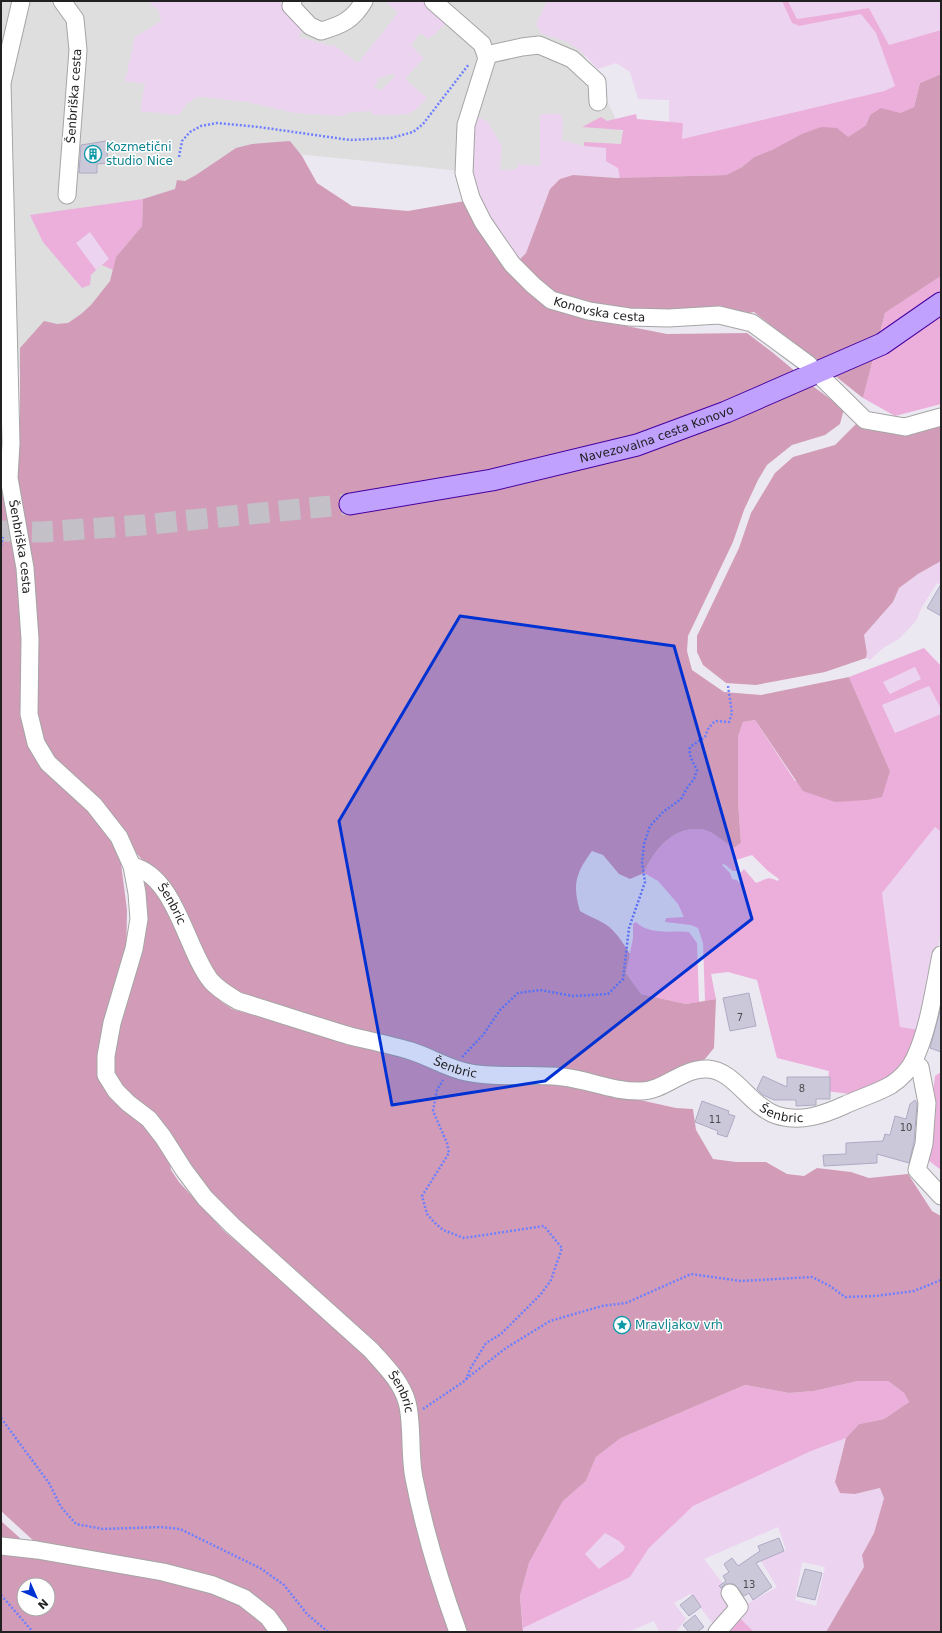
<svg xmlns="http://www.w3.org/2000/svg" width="942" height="1633" font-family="'DejaVu Sans',sans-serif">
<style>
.residential{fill:#dededf}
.farmland{fill:#ecd3f0;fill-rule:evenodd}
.grass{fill:#ecaedb;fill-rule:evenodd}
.forest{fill:#d29cb8;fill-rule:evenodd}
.building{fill:#cbc8d9;stroke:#afaac4}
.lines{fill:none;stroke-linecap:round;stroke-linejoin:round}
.major-tunnel{stroke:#c3c0c8;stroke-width:21;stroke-dasharray:21 10;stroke-linecap:butt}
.minor-casing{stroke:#a5a5a5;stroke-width:19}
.major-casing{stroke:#45009f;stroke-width:23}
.path{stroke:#6e80fd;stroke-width:2.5;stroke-dasharray:2 2;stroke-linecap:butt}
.minor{stroke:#fff;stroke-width:17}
.major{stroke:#c0a1fe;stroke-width:21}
.marked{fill:#0031d3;fill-opacity:0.2;stroke:#0031d3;stroke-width:3;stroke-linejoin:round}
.labels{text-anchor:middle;stroke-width:3;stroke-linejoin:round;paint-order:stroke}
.number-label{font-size:10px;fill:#4c4b4f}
.street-label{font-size:12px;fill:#212121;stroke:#fff}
.culture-label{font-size:12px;fill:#0d838f;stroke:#fff;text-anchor:start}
</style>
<rect width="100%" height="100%" fill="#ece8f2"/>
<path class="residential" d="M1,1h557l93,190 -353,-37 -297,229z"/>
<g class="farmland">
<path d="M148,1h132l14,12 13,4 -8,20 28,8 8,1 23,17 40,-50 -13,-12h41l22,20 -19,18 -9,-6 -9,12 13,13 -19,21 22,19 -11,12 -9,4 -10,1h-23l-3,-4 -25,2 -2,3 -49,-3 -48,-11 -45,-5 -7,1 -8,6 -9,11 -38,-4 5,-27 -20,-3 10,-44 26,-16 -2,-10zM393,74l3,1 -15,15 -7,-2 5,-10z"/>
<path d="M547,1h235l10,22 7,3 62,-13 15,20 19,53 -11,5 -202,48 1,-16 -14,-1v-22l-31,-1 -8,-27 -14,-9 -18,6 -18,-19 -15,-9 -23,-7 -6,-10z"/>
<path d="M788,1h153v29l-52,15 -20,-37 -72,11z"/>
<path d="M540,114h21l2,14 -2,12 23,6 22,2 12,20 2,10 -47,-3 -23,14 -24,64 -8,8 -27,-38 -21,-41v-48l6,-17 11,4 15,25 -2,24 16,-1 3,-5 21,2z"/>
<path d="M90,232l19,27 -13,11 -20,-27z"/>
<path d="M941,561v24l-4,-2 -15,24 -6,14 -17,18 -16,9 -13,12 -4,-2 1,-6 -3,-17 29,-33 6,-14 19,-14z"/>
<path d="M915,667l6,12 -31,15 -7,-12z"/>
<path d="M929,686l12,23v5l-46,19 -13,-28z"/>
<path d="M935,827l6,5v101l-21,97 -20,-3 -18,-134z"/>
<path d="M846,1438l-7,27 16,29 26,-6 3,10 -10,35 -12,22 2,12 -38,65h-72l-15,-15 9,-10 -1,-3 30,-17 -16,-26 25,-11 -8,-23 -74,32 23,30 7,16 -18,23 -26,-34 -16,9 12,16 -10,13h-17l-5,-11 -26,11h-105v-4l107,-51 19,-29 44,-42 118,-55zM802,1562l23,5 -9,39 -21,-6z"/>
<path d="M605,1533l14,8 6,6 -2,4 -24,19 -14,-16z"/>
</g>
<g class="grass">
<path d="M782,1h6l9,18 72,-11 20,37 52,-15v44l-21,9 -6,24 -14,6 -30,2 -4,10 -18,12 -74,12 -20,8 -12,10 -16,8 -106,3 -2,-10 -12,-7v-13l-22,-2v-4l37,2 2,-14 -41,-3 19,-10 6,4 29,-7 1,5 46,4 -1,16 202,-48 11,-5 -19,-53 -15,-19 -62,12 -7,-3z"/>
<path d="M143,199l-1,27 -26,31 -3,13 -11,-5 7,-6 -19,-27 -14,11 20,27 -5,5 -1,10 -8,3 -39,-46 -13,-27z"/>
<path d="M941,276v128l-46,12 -32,-18 22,-85z"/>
<path d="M924,648l17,18v43l-12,-23 -47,19 13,28 46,-19v118l-6,-5 -53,66 18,134 20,3 -18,40 -45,25 -30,-4 2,-20 -52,-13 -20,-78 -29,-8 -17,2 5,25 -11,2 -2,-58 -5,-15 -7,-3 -26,-3 1,-4 18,-1 -6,-13 -20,-23 -14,-8c10,-24 31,-49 61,-43 8,2 22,13 29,18l7,-5 -3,-42v-64l5,-15 12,-2 40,61 95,-10 -41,-94zM915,667l6,12 -31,15 -7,-12zM752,855l16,16 11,8 -1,2c-12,-6 -12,-1 -22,2l-12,-14 -4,4 1,6 -2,4 -2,-3 -5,-1 -2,-6 -8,-8 2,-1 9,7h5l-2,-11z"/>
<path d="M636,922c15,14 35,8 53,10l8,11 2,59 -13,2 -45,-10 -15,-21 7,-35v-14z"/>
<path d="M941,1072v98l-17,-13 3,-15 8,-66z"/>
<path d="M858,1381h30l16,12 5,9 -25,17 -25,5 -13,14 -35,13 -118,55 -44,42 -19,29 -107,51 -3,-32 9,-33 34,-62 23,-20 10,-24 25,-19 124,-53 44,8 25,-2zM605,1533l14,8 6,6 -2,4 -24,18 -14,-15z"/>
<path d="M739,1617l15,15h-32z"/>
</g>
<g class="forest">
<path d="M941,74v202l-56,37 -22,85 -109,-86 -53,11 -144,-24 -39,-38 8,-8 24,-64 10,-10 13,-4 43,3 110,-3 16,-8 12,-10 20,-8 28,-15 19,-7 16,1 11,9 18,-12 4,-10 11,-7 19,5 14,-6 6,-24z"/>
<path d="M290,141l12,15 15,27 35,23 56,5 57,-10 40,67 21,23 22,14 33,12 86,17 80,-1 25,19 42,35 30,22 -4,15 -15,11 -33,10 -25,20 -9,15 -14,30 -11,32 -45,94 -1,15 5,19 32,22 37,3 88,-18 41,94 -8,26 -15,3 -32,2 -32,-11 -48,-71 -12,2 -5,15v64l3,42 -7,5c-7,-4 -21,-16 -29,-18 -30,-6 -51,19 -61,43l-14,6 -11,-5 -16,-19 -11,-4c-16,22 -20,33 -12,60 8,5 17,8 25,13 11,7 18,19 25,30l-4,19 15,21 45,10 30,-5 -2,49 -9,11 -55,26 -170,-14 -207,-63 -55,-25 -47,-89 -33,-39 -36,-46 -51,-50 -17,-43 -20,-255 6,-33v-80l24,-27 13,3 11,-1 13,-9 10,-9 19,-24 6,-24 26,-31 1,-27 32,-10 2,-9 8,1 11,-6 40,-27 16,-4z"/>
<path d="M857,423l10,7 44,2 30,-7v136l-23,13 -19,14 -6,14 -29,33 3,18 -1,5 -41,14 -69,13 -30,-2 -23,-18 -6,-13v-16l42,-88 12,-35 24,-40 18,-16 42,-12z"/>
<path d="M4,485l18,82 1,148 73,100 24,41 7,54 -1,55 -27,91 69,93 3,21 8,12 45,49 79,67 80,71 20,36 50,227h-172l-22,-26 -223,-63 -35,-32v-1023z"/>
<path d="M145,880l10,8 58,105 9,9 10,7 123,35 208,39 113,25 17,1 3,21 17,29 23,3h30l21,12 17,2 13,-8 34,4 18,6 39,-4 24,37 9,5v416h-115l38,-65 -2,-12 12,-22 10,-35 -4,-10 -25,6 -15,-1 -5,-11 11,-44 13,-14 25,-5 25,-17 -5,-9 -16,-12h-30l-44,10 -25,2 -44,-8 -124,53 -25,19 -10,24 -23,20 -34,62 -9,33 3,36h-61l-19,-75 -22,-69 -11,-96 -179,-168 -114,-138 -4,-21 -1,-29 23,-65z"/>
<path d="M1,1521l19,17 -2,2 -17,-2z"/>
<path d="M1,1547l133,24 99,29 21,14 18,18h-271zM24,1585h24v24h-24z"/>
</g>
<g class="building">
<path d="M106,141l2,22 -11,1v9h-18l2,-28z"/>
<path d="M941,584v32l-14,-8z"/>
<path d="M749,993l7,33 -26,5 -7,-33z"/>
<path d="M941,1007v45l-11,-4z"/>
<path d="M763,1076l24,11v-10h43v22h-14v6l-20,1v-6h-22l-11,-5 -6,-6z"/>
<path d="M915,1100l2,4 -3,38 -5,21 -32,-9v9l-53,3 -1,-11 23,-1v-11l37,-2 2,-7 5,1 5,-19 11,3 4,-15z"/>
<path d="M702,1101l27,10 -1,3 7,2 -8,21 -10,-3 1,-3 -23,-9z"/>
<path d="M779,1538l5,13 -28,12 16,24 -19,13 -4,-7 -5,3 -10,-12h-9l-4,4 -2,-2 7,-5 -3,-5 6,-4 -5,-8 8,-6 6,8 22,-15 -2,-5z"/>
<path d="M805,1569l17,4 -7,27 -18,-4z"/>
<path d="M693,1595l8,12 -12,9 -9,-11z"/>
<path d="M695,1615l9,12 -7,5h-8l-6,-7z"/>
</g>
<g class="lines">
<path class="major-tunnel" d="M1,531l41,1 100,-7 208,-21"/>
<g class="minor-casing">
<g id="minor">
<path id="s1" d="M21,1l-19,82 9,360 -2,35 16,90 5,71 -1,75 7,29 12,20 46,42 25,32 13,29 5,27 2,26 -5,30 -22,74 -6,33v19l10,16 12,12 21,16 14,18 21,33 21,28 27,27 139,125c14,16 30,31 36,52 6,22 2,52 7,76 10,52 26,104 44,154"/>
<path d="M62,1l13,18 3,31 -11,145"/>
<path d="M293,1l-2,5 19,20 11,5c21,-6 32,-11 43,-30"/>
<path id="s2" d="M433,1l49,43 5,14 -21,67 -2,48 7,25 12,24 29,42 21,21 18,15 38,11 40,6 40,1 50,-3 33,8 56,41 57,56 40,7 36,-10"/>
<path d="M486,55l36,-8 17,-2 33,14 25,23 1,20"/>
<path id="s3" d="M132,866c44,10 54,84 79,115 8,9 17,14 27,20 37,11 75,24 112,35 21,5 41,9 61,15 19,6 36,17 55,21 32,7 65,1 97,5 26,3 51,15 78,14 23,0 43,-24 67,-22 27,2 41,36 68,46 24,8 47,0 69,-10 15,-7 32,-12 46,-20 9,-6 18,-15 23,-25 15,-31 20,-71 27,-105"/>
<path d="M913,1062l7,5 7,36 -3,41 -7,26 24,26"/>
<path d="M1,1546l36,4 126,22 50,13 31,13 24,19 11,15"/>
<path d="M717,1632l22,-25 -9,-14"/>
</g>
</g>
<g class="major-casing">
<g id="major">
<path id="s4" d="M350,504l142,-24 145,-35 89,-33 156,-68 59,-41"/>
</g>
</g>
<g class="path">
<path d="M179,157l3,-16 8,-9 11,-6 16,-3 42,4 91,13 41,-2 22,-6 10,-8 46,-60"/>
<path d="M1,546l2,-9"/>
<path d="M462,1057l21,-22 17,-25 18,-17 22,-3 33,6 35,-2 15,-15 6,-51 16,-46 -3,-20 2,-18 6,-18 13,-14 18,-13 6,-11 7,-9 3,-9c-4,-8 -9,-15 -7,-23l15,-10 3,-8 5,-6 3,-2 13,1 3,-9 -4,-27"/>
<path d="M466,1379l40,-31 44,-27 52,-15 24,-3 65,-29 50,7 71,-4 18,9 15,11 31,-1 38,-5 27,-11"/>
<path d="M423,1409l43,-29 4,-11 16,-26 15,-9 40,-40 10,-14 11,-32 -18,-22 -80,12 -21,-8 -9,-8 -7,-8 -5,-18 27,-43 -2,-10 -14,-32 4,-21 6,-10"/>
<path d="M1,1418l48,65 12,24 15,17 27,5 58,-2 19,2 80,39 24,17 23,29 21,18"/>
<path d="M1,1595l32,37"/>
</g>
<use href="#minor" class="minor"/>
<use href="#major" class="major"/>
</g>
<path class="marked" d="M460,616l214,30 78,273 -207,162 -153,24 -53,-284z"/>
<defs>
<g id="building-ring" transform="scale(0.9)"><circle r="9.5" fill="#fff" stroke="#0f9aa8" stroke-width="1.5"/><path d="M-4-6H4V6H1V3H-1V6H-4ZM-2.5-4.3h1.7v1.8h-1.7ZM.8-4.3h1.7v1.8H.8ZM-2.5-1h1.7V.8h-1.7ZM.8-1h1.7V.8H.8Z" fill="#0f9aa8"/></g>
<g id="sight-ring" transform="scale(0.9)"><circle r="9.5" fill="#fff" stroke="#0f9aa8" stroke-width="1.5"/><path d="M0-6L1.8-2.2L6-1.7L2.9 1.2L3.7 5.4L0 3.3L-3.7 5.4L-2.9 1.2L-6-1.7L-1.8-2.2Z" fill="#0f9aa8"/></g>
</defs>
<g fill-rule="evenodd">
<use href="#building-ring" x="93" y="154"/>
<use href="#sight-ring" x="622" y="1325"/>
</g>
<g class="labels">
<g class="number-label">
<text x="740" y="1021">7</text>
<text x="802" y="1092">8</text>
<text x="715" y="1123">11</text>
<text x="906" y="1131">10</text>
<text x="749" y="1588">13</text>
</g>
<g class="street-label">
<text transform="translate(74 96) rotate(-86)" y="4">Šenbriška cesta</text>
<text dy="4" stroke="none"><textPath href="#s2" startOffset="405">Konovska cesta</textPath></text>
<text dy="4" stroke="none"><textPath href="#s4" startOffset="315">Navezovalna cesta Konovo</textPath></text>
<text dy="4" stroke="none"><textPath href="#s1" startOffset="549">Šenbriška cesta</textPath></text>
<text dy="4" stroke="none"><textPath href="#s3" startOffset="57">Šenbric</textPath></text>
<text dy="4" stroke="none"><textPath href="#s3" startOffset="405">Šenbric</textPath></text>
<text dy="4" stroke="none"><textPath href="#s3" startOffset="753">Šenbric</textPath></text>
<text dy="4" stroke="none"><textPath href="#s1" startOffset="1555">Šenbric</textPath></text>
</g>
<g class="culture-label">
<text x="106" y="151">Kozmetični<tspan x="106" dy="14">studio Nice</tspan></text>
<text x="635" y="1329">Mravljakov vrh</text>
</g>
</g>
<rect width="942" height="1633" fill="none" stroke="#212121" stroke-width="4"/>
<g transform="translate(36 1597) rotate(135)"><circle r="19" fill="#ffffff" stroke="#a6a6a6"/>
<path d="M0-3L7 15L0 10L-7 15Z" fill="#0031d3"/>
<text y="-6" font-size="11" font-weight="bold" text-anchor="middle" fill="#212121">N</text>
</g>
</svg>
